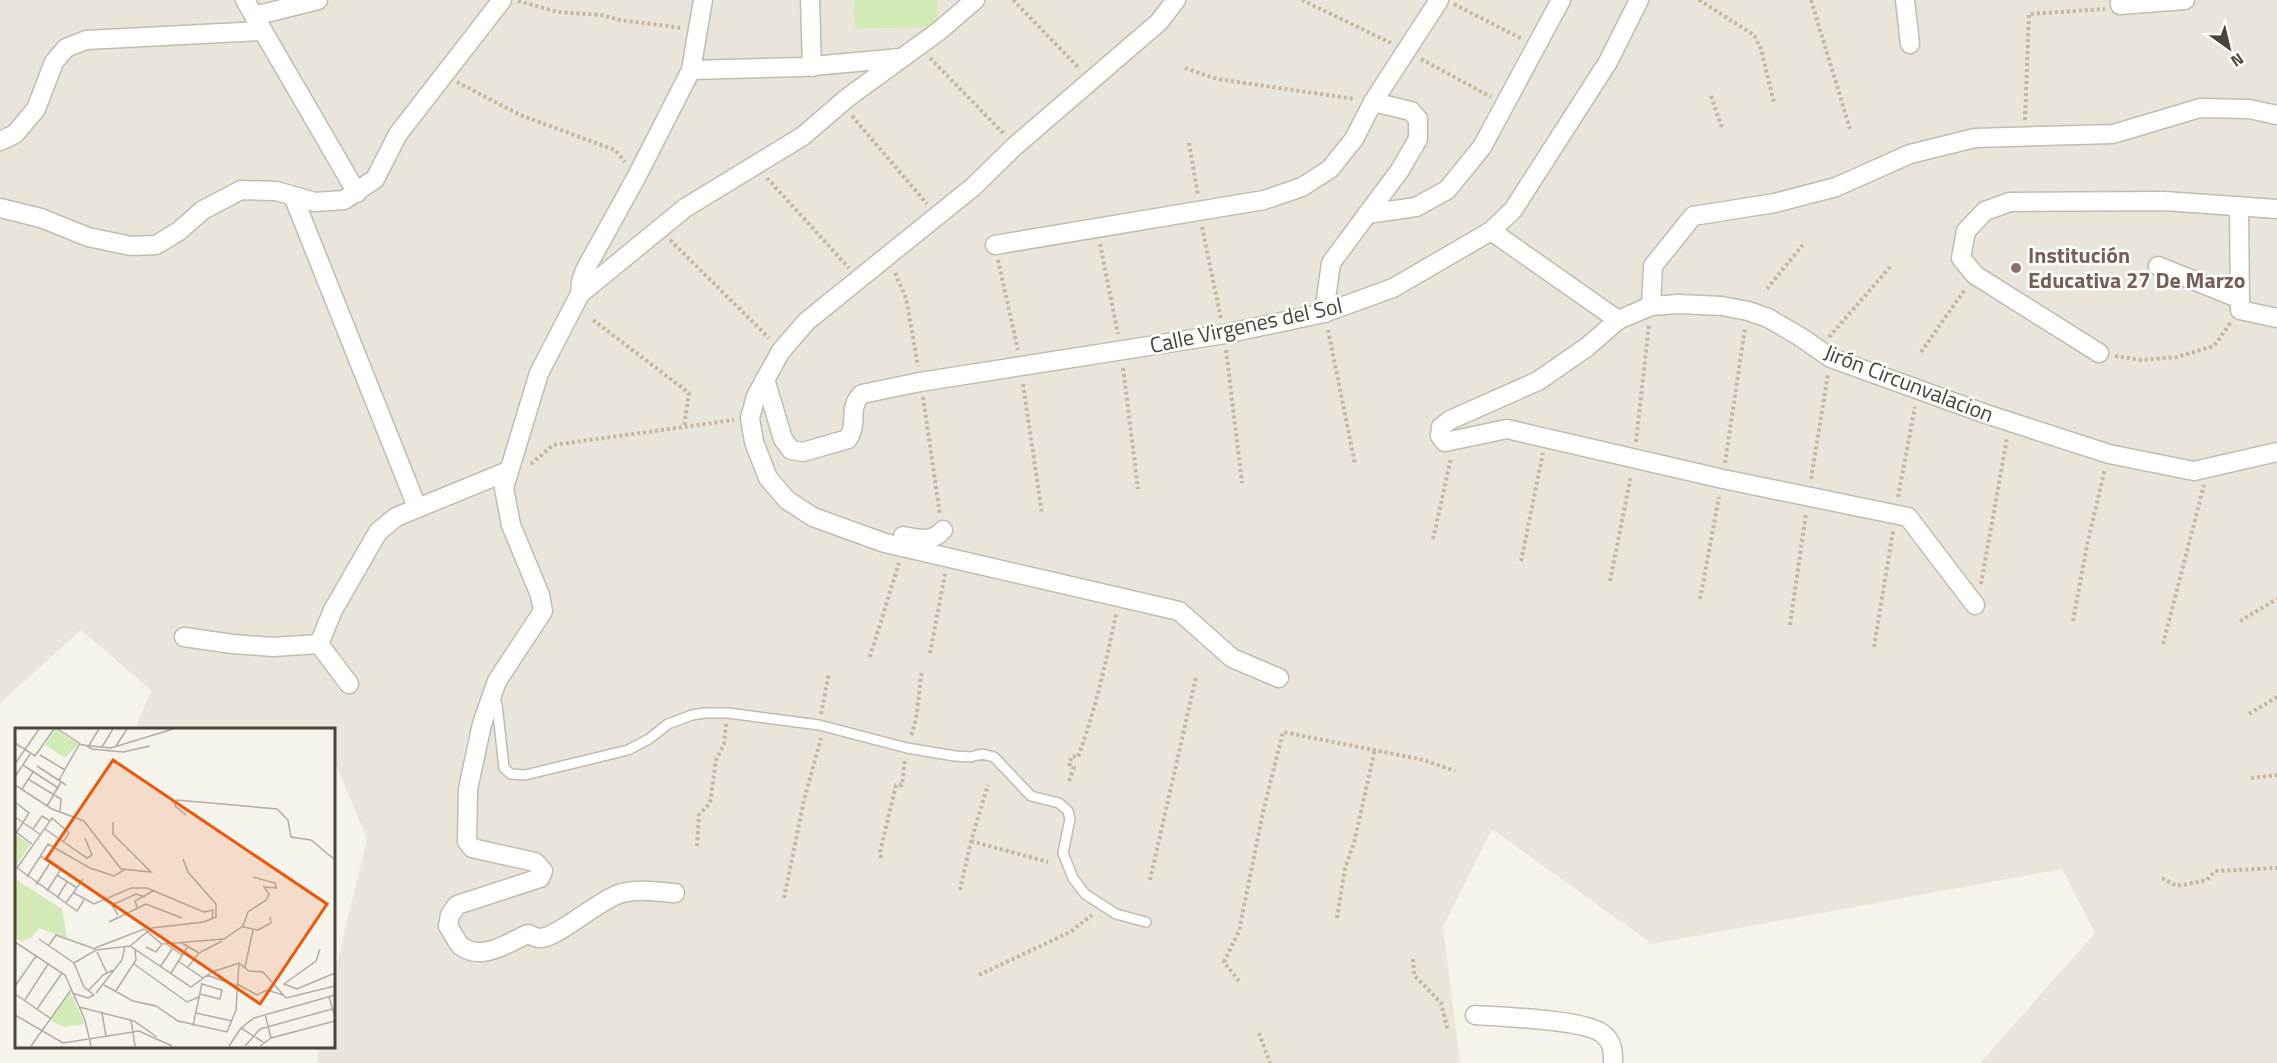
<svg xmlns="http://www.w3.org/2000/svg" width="2277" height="1063" font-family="'Titillium Web',sans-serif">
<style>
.residential{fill:#eae5da}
.green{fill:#d2eab5}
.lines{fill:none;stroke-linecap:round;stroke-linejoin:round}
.lane-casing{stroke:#c2bbae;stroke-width:12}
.street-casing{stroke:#c2bbae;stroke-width:21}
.path{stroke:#c4b79f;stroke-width:4;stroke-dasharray:3 3;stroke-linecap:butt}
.lane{stroke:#fff;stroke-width:9}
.street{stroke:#fff;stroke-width:18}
.education-dot{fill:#8d6e63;stroke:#fff;stroke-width:2}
.labels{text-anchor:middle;stroke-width:5;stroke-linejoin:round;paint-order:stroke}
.education-label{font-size:22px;font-weight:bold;fill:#785e54;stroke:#fff;text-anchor:start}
.street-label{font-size:22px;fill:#4b4439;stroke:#fff}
.inset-road{fill:none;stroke:#b2ada4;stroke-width:1.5}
.view{fill:#e8590c;fill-opacity:0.15;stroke:#e8590c;stroke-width:3}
.inset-edge{fill:none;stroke:#4b4439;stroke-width:3}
</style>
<rect width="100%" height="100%" fill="#f6f3ec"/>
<path class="residential" d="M0,0h2277v1063h-297l115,-130 -33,-64 -410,75 -160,-115 -49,98 17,136h-1143l3,-16 13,-1v-66l34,-141 -34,-82v-27h-198l16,-40 -70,-60 -81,73z"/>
<path class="green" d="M854,0h83l1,26 -83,3z"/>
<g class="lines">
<g class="lane-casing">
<path id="lane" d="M494,698l3,6 7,64 7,6 14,1 103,-25 21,-11 19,-15 24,-9 13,-2h23l91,12 88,23 48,8 15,1 12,-3 12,3 37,39 28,7 9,8 2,8 -7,34 10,25 12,16 31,20 30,8"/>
</g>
<g class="street-casing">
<g id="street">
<path d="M245,0l112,193"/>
<path d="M810,0l2,67"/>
<path d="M1176,0l-17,22 -144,124 -42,41 -166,134 -26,30 -25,45 -6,22 4,24 14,36 19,22 26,17 72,26 294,68 53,47 47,20"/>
<path d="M1905,0l5,44"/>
<path d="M2120,0v5l65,-5"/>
<path d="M254,16l64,-16"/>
<path d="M691,70l111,-3 98,-9"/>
<path d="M0,141l15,-7 21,-25 18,-47 12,-14 20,-8 176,-9"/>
<path d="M293,196l124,311"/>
<path d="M2239,206l1,104 37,8"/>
<path d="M0,208l41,10 47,19 43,9 25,-1 23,-14 24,-21 38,-20 35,1 39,11 29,-2 31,-21 23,-45 104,-134"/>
<path d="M1367,214l49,-7 31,-17 35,-43 79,-147"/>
<path d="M1491,231l127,89"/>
<path d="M995,245l269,-45 38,-13 28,-18 24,-30 19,-37 66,-102"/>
<path d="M2158,266l82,33"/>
<path d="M580,294l1,-12 4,-12 52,-94 54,-106 12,-70"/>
<path d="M1651,306l2,-40 40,-50 82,-13 61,-16 74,-33 65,-16 138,-4 87,-26 49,1 28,6"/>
<path d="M1324,313l7,-50 69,-93 18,-31v-20l-7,-8 -38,-9"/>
<path d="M2099,353l-124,-78 -14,-17 5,-27 19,-20 25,-9 154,-1 113,8"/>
<path d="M765,379l18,60 8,11 12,2 45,-13c11,-17 -1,-31 14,-45l58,-12 305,-48 99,-21 69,-25 98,-57 22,-21 95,-148 31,-62"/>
<path d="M903,536c15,3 29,7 40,-6"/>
<path d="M1975,605l-67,-88 -185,-38 -216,-50 -62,13 -5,-6 1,-9 9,-7 88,-39 49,-34 31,-27 33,-14 27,-2 44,2 26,5 20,7 31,18 32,22 155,56 123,40 85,17 83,-19"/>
<path d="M184,637l49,7 40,3 46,-3"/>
<path d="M349,684l-30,-40 14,-34 45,-78 18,-15 112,-46"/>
<path d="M675,893c-19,-1 -37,-5 -56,1 -23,8 -61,43 -78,44 -4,0 -9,-2 -13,-4 -19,8 -46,28 -67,12 -5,-5 -9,-14 -13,-20l2,-11 7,-10 83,-27 3,-7 -8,-9 -63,-14 -5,-7 1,-52 14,-65 15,-43 46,-70 -3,-16 -29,-70 -7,-37 35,-115 41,-79 105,-86 118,-72 44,-38 92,-67 36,-31"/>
<path d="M1475,1015c26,2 110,4 128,19 10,8 10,17 10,29"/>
</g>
</g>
<g class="path">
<path d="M1013,0l67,69"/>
<path d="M1302,0l89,43"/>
<path d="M1699,0l55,35 7,14 13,54"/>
<path d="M1811,0l39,129"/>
<path d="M518,1l40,11 43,3 19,5 62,8"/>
<path d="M1454,4l68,35"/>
<path d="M930,58l74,76"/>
<path d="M1421,59l70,38"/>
<path d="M1185,68l32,11 138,20"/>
<path d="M457,82l63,33 95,35 10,12"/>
<path d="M1711,96l11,32"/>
<path d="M852,116l75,88"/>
<path d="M2025,120l4,-106 76,-5"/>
<path d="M1189,143l9,52"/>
<path d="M767,178l82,90"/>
<path d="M1202,227l19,92"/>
<path d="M670,240l99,98"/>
<path d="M1100,244l18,90"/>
<path d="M998,260l20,90"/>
<path d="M895,273l11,25 12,68"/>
<path d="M1767,289l38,-47"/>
<path d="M593,320l96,73 -5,34"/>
<path d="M1328,330l27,134"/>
<path d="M1829,337l62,-71"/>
<path d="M1226,350l16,133"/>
<path d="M1921,352l45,-64"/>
<path d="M2115,356l26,4 36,-3 37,-11 17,-24"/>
<path d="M1123,368l15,121"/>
<path d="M1023,384l19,130"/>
<path d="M923,397l17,118"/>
<path d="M1636,442l13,-118"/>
<path d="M1725,463l20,-135"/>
<path d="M531,464l22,-19 181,-25"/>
<path d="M1811,479l17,-105"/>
<path d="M1898,497l17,-90"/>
<path d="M1433,539l18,-81"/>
<path d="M1521,561l22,-108"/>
<path d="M1610,581l21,-105"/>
<path d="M1981,584l26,-146"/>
<path d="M1700,599l19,-102"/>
<path d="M2073,621l14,-76 18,-76"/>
<path d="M2240,621l37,-22"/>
<path d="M1790,625l16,-112"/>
<path d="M2163,644l41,-159"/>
<path d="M1874,647l19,-116"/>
<path d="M930,653l15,-79"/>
<path d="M870,657l29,-94"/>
<path d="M821,714l8,-41"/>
<path d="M2249,714l28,-17"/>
<path d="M911,735c8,-20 7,-42 11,-64"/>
<path d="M2251,778l26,-3"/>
<path d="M1069,781l5,-14 -5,-3 3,-8 6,1c17,-46 28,-94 38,-143"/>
<path d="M971,841l77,21"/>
<path d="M697,846l2,-31 11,-12 6,-43 8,-16 2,-20"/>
<path d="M881,858l-1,-6 16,-67h6l3,-26"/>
<path d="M2162,878l15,8 30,-6 8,-9 62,-3"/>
<path d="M1150,880l46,-203"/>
<path d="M960,890l11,-49 17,-56"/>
<path d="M784,898l20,-98 17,-62"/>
<path d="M1337,918l8,-50 9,-25 21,-94"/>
<path d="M1413,959l1,16 27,28 7,28"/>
<path d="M979,975l91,-43 22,-17"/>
<path d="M1239,981l-15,-19 15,-31 24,-119 20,-80 141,28 31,11"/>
<path d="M1259,1033l11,30"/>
</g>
<use href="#lane" class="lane"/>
<use href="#street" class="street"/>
</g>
<circle class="education-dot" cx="2016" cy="268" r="6"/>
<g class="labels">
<g class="education-label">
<text x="2028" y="263">Institución<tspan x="2028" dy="25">Educativa 27 De Marzo</tspan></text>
</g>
<g class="street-label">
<text transform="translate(1246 325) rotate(-12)" y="8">Calle Virgenes del Sol</text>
<text transform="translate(1909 383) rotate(21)" y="8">Jirón Circunvalacion</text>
</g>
</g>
<g transform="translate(15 728)">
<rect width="320" height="320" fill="#f6f3ec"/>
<path d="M41,1l22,15 -13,14 -20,-13zM2,107l13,9 -14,22 -1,-29zM0,151l47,30 5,29 -28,-10 -7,9 -10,5 -7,-4zM55,264l15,32 -21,3 -14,-7z" fill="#d2eab5"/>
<path class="inset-road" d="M43,1l24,16 29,3 62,-19M84,1l-11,18 4,2 31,3 27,-6M0,15l20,13 19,-27M101,18l11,-17M87,19l11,-18M25,27l25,15M0,36l24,-35M8,37l35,23M22,38l29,19M0,49l15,-23M13,51l33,20 -1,12M44,52l21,-37M0,57l37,24 32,12 37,48 30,3 -38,-38v-12M7,61l11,-17M0,74l14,11 -14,22M32,78l14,-24M171,87l-11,-9 2,-6 100,9 11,11 3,17 20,3 24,20M0,89l26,18M18,101l9,-13 8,5M30,101l42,29 5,-3 -7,-17M1,104l16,12M25,128l21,13 -14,22M1,139l61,44 7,-11M2,140l35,-50 17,15 -6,9M42,147l20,13M12,149l21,-33 42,24 24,8 10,-6M21,157l14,-22M59,165l20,11 37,-16h16l57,24 9,-2 -1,9M42,170l10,-16M51,175l17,-24M122,179l-2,-6 20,-11M103,187l-6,-10 24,-11 9,3M94,194l37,-18 36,14M228,199l15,3 13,-7 -1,-6M24,211l35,24 10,24 10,8 -6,3 -16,-5M0,214l50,33 20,45 6,26M165,214l19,11M150,215l17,12M34,217l7,-10 39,14M115,218l22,-18 52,-6 12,-5v-13l-28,-32 -5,-13M131,219l10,5 6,-8M80,220l49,-19 18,15 62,-5 19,-13 5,-14 18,-12 3,-6 -5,-7 12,1 -1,-5 -22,-6M305,221l-4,12 -32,23 13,5 38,-16M82,224l10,21M163,233l25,17M59,235l22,-13 34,-4 61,41 21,-15 27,-9 10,8 14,1 23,26 49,-12M119,236l53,38 12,-5M146,238l11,-17M173,239l11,-14 23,-12M230,239l8,-37M156,245l17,-27M192,247l30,11M222,256l20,11 10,-5 16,5M89,257l29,16 23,5 22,15 49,11 9,-22 3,-47M0,258l21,-30M74,262l14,-15 10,-5M100,264l21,-32 -1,-11M81,265l26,-33 3,-14M0,266l35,24M185,266l20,5 2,-9 -20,-6M314,269l6,21M10,272l23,-36M64,279l55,14 23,16M22,281l25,-36M87,285l4,23M181,285l36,8M250,286l6,24M0,287l48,28 76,-12 33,15M116,292l4,26M178,298l9,-43M226,300l22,14M16,318l40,-56M214,318l12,-18 13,-10 81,-23M230,318l15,-17 72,-20M245,318l11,-8 64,-17"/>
<path class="view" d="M98,32l214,144 -67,100 -214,-145z"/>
<rect width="320" height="320" class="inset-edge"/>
</g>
<g transform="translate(2229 48) rotate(146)" stroke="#ffffff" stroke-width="4.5" paint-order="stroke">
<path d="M0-4.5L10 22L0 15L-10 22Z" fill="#4b4439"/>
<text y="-9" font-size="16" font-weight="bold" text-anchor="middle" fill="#4b4439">N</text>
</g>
</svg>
